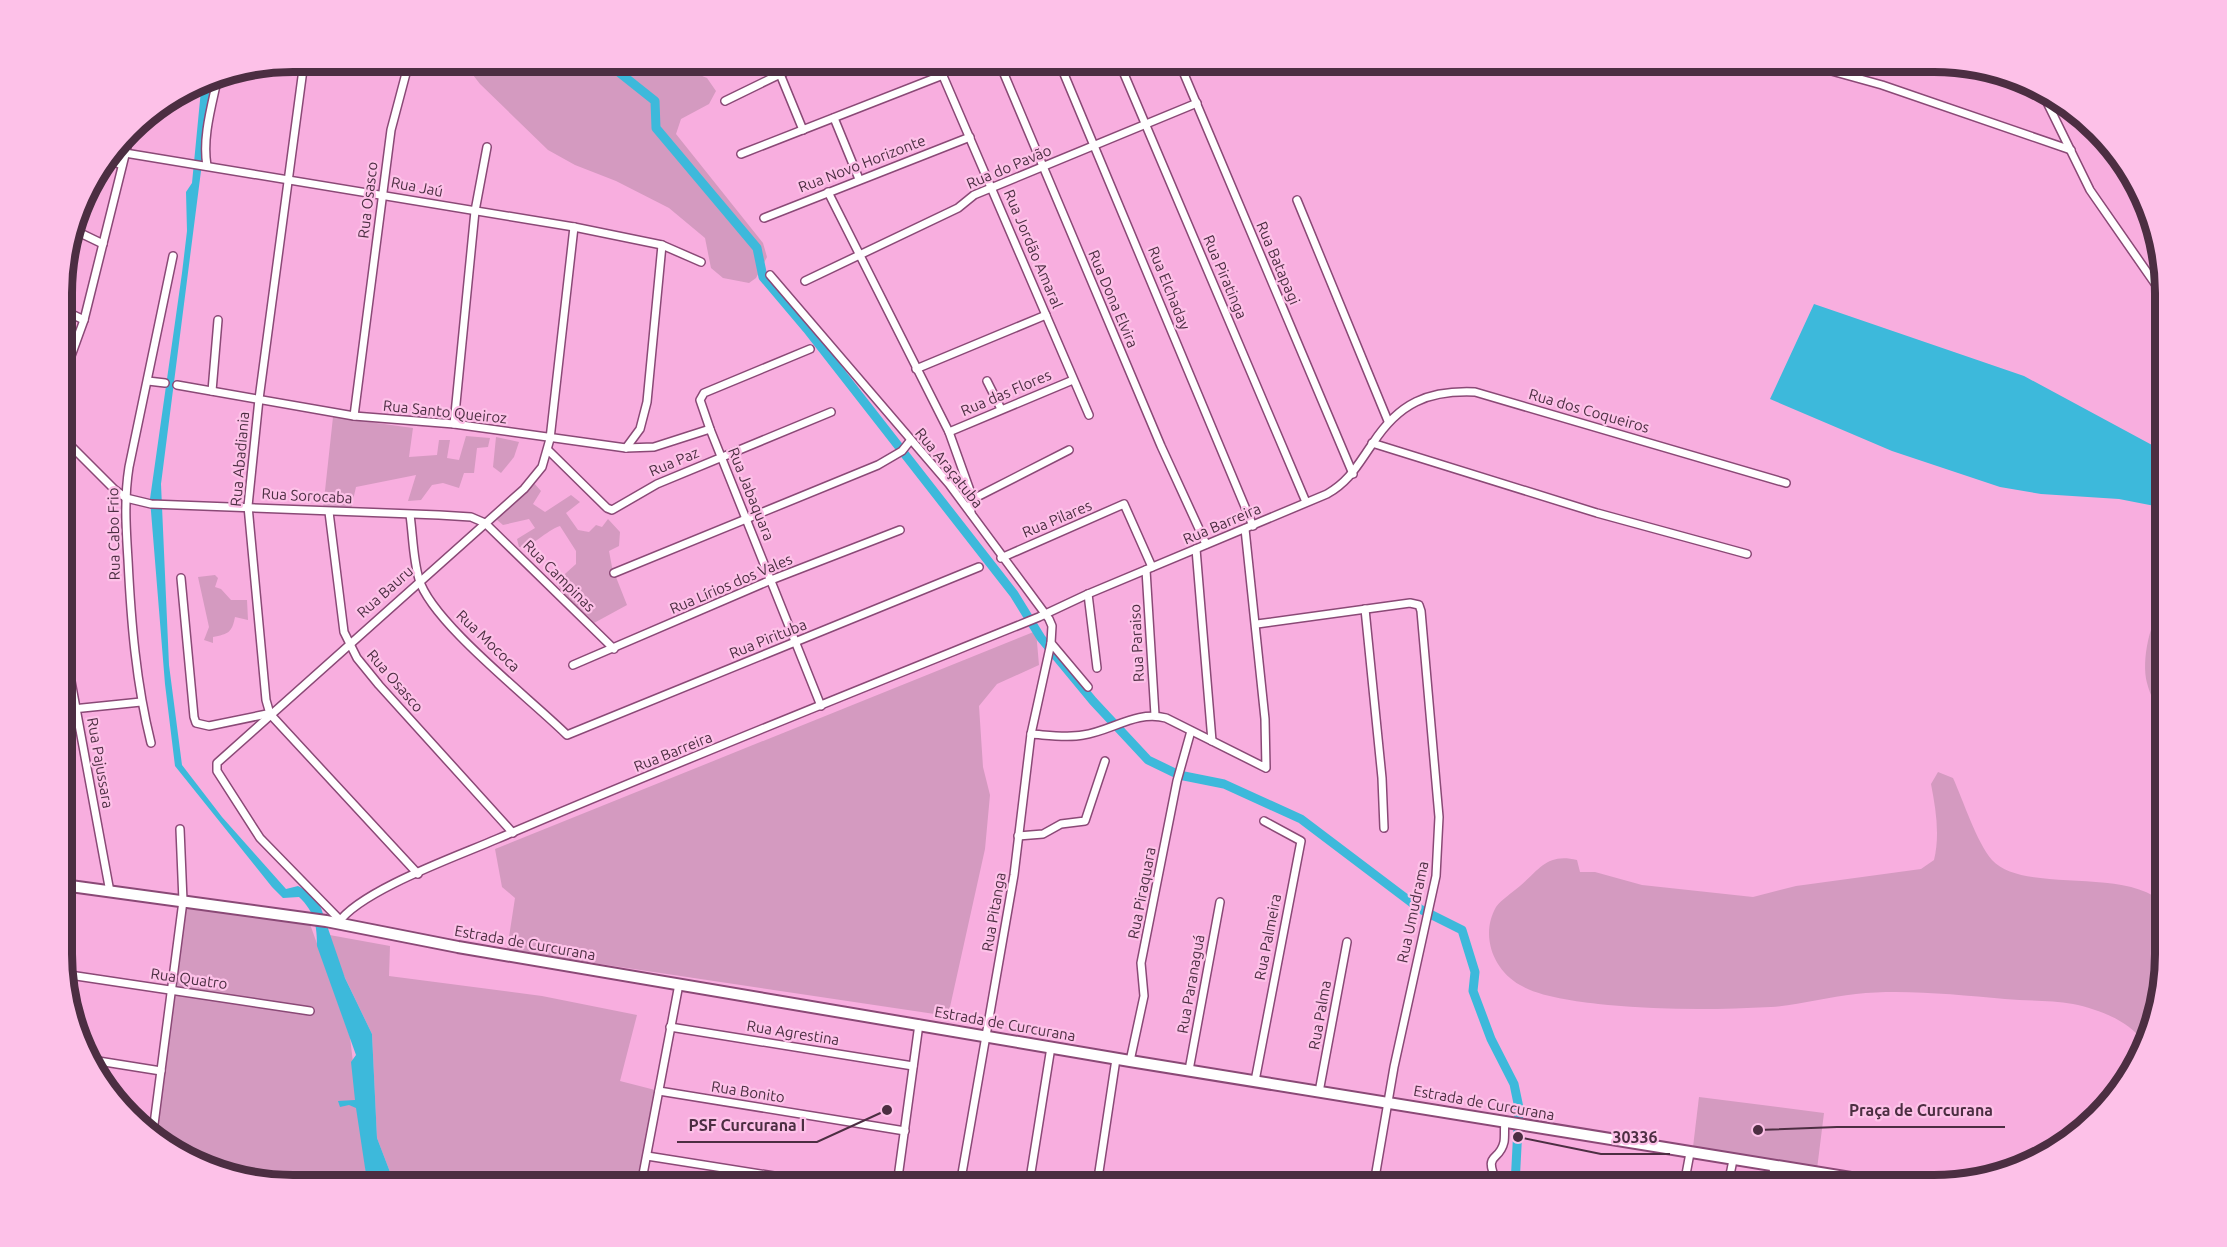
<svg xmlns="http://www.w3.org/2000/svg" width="2227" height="1247" font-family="Ubuntu,sans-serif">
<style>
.green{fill:#d49ac0}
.water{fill:#3db9db}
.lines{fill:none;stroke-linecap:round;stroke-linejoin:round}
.canal{stroke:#3db9db;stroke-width:9}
.street-casing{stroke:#8a4976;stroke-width:10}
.primary-casing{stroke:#8a4976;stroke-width:14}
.street{stroke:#fff;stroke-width:7}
.primary{stroke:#fff;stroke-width:10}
.labels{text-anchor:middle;stroke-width:4.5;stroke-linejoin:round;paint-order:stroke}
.street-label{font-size:15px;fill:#4c2e42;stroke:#fdc1e8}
.rim{fill:none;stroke:#4c2e42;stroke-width:8}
.leader{fill:none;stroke:#4c2e42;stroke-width:2}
.callout-dot{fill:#4c2e42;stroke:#fdc1e8;stroke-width:2}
.callout-label{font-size:16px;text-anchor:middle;font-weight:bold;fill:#4c2e42;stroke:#fdc1e8;stroke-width:4.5;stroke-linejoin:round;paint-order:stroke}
</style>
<rect width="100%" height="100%" fill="#f8aedf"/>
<g class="green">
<path d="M463,62h205l39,16 9,13 -7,13 -28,15 -5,15 87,109 4,14 -11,21 -7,5 -26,-5 -12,-10 -6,-30 -36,-30 -53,-27 -41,-16 -27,-15 -68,-66z"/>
<path d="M333,417l80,11 -4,29 28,-2 2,-15h11l-3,18 12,2 7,-24 24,2 -2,9 -11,1 -3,25h-10l-5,15 -16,-5 -11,2 -11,15 -13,1 8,-26 -60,12 -5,22h-28z"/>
<path d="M496,437l23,5 -5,15 -13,16 -8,-6z"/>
<path d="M533,482l8,9 -8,13 12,8 26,-17 9,7 -14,11 12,17 11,2 7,-7 6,2 6,-8 12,13 -1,14 -10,5 3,16 15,38 -33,18 -26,-23 -12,-18 20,-18v-13l-16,-25c-15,5 -25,20 -41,21l-2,-8 18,-11 -6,-9 -26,6 -7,-6z"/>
<path d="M215,575l3,3 -3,9 6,2 10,11h16l1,20 -13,-3c-3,16 -7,17 -22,20v6l-9,-3 5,-13 -11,-50z"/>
<path d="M2165,601v120c-7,-12 -15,-25 -18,-38 -6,-23 3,-63 18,-82z"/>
<path d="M1036,631l3,34 -42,19 -18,22 4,61 7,28 -5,54 -37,167 -441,-66 8,-52 -13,-11 -7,-38z"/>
<path d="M1938,772l15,6c10,22 24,65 39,82 32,35 136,5 173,45v64l-22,72c-15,-21 -46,-32 -70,-37 -22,-4 -46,-3 -68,-5 -49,-4 -101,-10 -149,-5 -29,3 -57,11 -85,13 -55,3 -110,3 -163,-2 -26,-3 -66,-7 -88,-20 -27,-15 -40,-50 -24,-78 6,-8 16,-14 24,-21 20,-17 27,-33 57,-26l3,12h15l47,13 111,12 43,-11 125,-17 13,-9c6,-25 2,-50 -3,-76z"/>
<path d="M183,908l127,16 40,113 17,144 2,4c-65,0 -131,3 -190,-30 -9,-4 -17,-14 -24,-21z"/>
<path d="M324,934l66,12 -1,30 153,20 95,19 -17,66 39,10 -21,94h-243l-18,-47 -5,-104z"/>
<path d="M1699,1097l125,16 -7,56 -124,-22z"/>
</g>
<g class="water">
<path d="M213,77l-52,407 8,181 13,100 40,52 64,72 12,-3 13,7 10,15 24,70 27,56 5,104 18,47h-25l-3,-4 -11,-73 -7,-3 -9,2 -2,-6 17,-1 -4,-38 5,-7 -39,-109c0,-20 -2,-34 -18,-49l-16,1 -11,-11 -97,-121 -10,-82 -15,-185 32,-226 5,-42 -1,-39 6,-9 9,-93 4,-11z"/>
<path d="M1814,304l210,72 141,76v56l-46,-9 -78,-5 -41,-7 -108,-36 -122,-52z"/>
</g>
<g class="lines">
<path class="canal" d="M606,62l49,39 1,27 101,120 6,29 44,52 207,265 27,44 52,63 55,59 31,15 45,9 77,35 119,90 42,21 13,42 -2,19 18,48 23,45 5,24 -4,77"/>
<g class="street-casing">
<g id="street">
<path d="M304,62l-45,337 -11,107 18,194 4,14 148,160"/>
<path d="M937,62l152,353"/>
<path d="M999,62l162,384 45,98"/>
<path d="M1059,62l194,464"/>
<path d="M1119,62l187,440"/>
<path d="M1179,62l174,412"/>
<path d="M1799,62l83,23 189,65"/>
<path d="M780,74l23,56"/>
<path d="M2040,88l50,102 75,108"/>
<path d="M725,101l80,-39"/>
<path d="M834,118l25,61"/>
<path d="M125,153l449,74 88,18 39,17"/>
<path d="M741,154l202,-79"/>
<path d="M109,160l13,5"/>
<path d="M207,166c-5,-29 5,-61 11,-90"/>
<path d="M828,192l121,240 24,67 -3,6 1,8"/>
<path d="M1297,200l91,221"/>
<path d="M764,218l206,-81"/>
<path d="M74,230l29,14"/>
<path d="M770,275l179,209 100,135 3,7 -1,17 37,44"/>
<path d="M805,281l153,-73 16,-13 223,-92"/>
<path d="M63,310l21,10"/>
<path d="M810,349l-106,44 -4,7 10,29 111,277"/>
<path d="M916,369l130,-54"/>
<path d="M63,378l21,-58 47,-189"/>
<path d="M148,381l17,2"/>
<path d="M987,381l14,28"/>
<path d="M177,385l177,31 100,8 172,24 28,-1 56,-18"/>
<path d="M212,391l6,-71"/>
<path d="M354,416l37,-286 18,-68"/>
<path d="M454,424l21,-213 12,-64"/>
<path d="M949,432l124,-52"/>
<path d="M63,438l51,51 12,9 25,6 288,11 32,2 14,6 129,126"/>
<path d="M1372,443l225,70 150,41"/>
<path d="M626,448l14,-19 7,-27 15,-157"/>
<path d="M548,450l59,58 5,2 45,-26 174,-72"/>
<path d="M973,499l96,-49"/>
<path d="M329,512l15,120 13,26 22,27 134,148"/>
<path d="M410,515c3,21 3,44 9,64 12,43 113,121 148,156l412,-168"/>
<path d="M1196,549l16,192"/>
<path d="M1001,558l123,-54 28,63"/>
<path d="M1146,570l9,145"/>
<path d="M614,573l264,-108 24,-14 8,-10"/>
<path d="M181,578l13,139 2,6 13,3 58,-12"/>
<path d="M1088,594l9,74"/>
<path d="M1365,609l17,169 2,50"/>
<path d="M1257,624l153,-21 9,2 2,6 18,206 -3,59 -42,191 -17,99 -2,12 -7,6"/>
<path d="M63,638l47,254"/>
<path d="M573,665l198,-85 129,-50"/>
<path d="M63,710l78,-8"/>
<path d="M1031,734c16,1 36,4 52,1 29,-4 53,-25 83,-17l100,50 -1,-49 -20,-190"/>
<path d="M151,743c-15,-60 -20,-122 -23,-183 -2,-31 -4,-62 1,-93l44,-211"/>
<path d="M1018,836l25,-2 18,-10 24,-3 20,-60"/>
<path d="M340,920l-80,-82 -43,-67v-8l307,-274 18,-22 8,-28 24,-212"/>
<path d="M338,923c23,-33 120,-67 159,-84 180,-77 361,-149 542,-222l49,-23 239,-100c23,-13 31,-30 46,-51 26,-40 55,-53 102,-51l311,91"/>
<path d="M63,930l5,-44"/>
<path d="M63,974l247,37"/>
<path d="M670,1027l243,39"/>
<path d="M92,1060l69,11"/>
<path d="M1130,1061l14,-65 -3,-33 36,-182 14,-50"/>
<path d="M1189,1070l31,-168"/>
<path d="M1255,1081l46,-240 -37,-20"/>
<path d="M659,1091l246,40"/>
<path d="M1319,1092l28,-150"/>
<path d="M153,1132l30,-231 -3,-72"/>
<path d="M647,1156l184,29"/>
<path d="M641,1185l38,-201"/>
<path d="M897,1185l22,-161"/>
<path d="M960,1185l54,-310 17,-141 20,-91"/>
<path d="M1029,1185l22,-138"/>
<path d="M1097,1185l19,-126"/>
<path d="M1498,1185c-16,-35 1,-21 6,-43 1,-6 0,-14 1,-20"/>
<path d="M1684,1185l6,-32"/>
<path d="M1728,1185l5,-25"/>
<path d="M1771,1185l3,-18"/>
</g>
</g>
<g class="primary-casing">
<path id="primary" d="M63,885l263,36 132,26 672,114 764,124"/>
</g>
<use href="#street" class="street"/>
<use href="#primary" class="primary"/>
</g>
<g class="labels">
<g class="street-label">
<text transform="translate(862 164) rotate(-21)" y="5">Rua Novo Horizonte</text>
<text transform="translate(1009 167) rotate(-23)" y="5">Rua do Pavão</text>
<text transform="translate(417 187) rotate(11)" y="5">Rua Jaú</text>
<text transform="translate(368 200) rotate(-83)" y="5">Rua Osasco</text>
<text transform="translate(1033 249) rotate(67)" y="5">Rua Jordão Amaral</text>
<text transform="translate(1278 263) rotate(67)" y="5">Rua Batapagi</text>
<text transform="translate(1225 277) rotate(67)" y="5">Rua Piratinga</text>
<text transform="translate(1169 288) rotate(68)" y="5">Rua Elchaday</text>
<text transform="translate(1113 299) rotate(67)" y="5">Rua Dona Elvira</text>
<text transform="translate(1006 393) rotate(-23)" y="5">Rua das Flores</text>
<text transform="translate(1589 411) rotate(16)" y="5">Rua dos Coqueiros</text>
<text transform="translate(445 412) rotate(6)" y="5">Rua Santo Queiroz</text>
<text transform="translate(240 459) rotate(-85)" y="5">Rua Abadiania</text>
<text transform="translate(674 462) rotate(-23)" y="5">Rua Paz</text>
<text transform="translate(949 468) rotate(51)" y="5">Rua Araçatuba</text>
<text transform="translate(751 494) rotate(68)" y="5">Rua Jabaquara</text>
<text transform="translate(307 496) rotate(3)" y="5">Rua Sorocaba</text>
<text transform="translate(1057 519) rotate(-23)" y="5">Rua Pilares</text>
<text transform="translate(1222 524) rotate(-23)" y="5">Rua Barreira</text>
<text transform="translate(114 534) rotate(-91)" y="5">Rua Cabo Frio</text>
<text transform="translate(559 576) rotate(45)" y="5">Rua Campinas</text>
<text transform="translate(731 584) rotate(-23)" y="5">Rua Lírios dos Vales</text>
<text transform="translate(385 592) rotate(-42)" y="5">Rua Bauru</text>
<text transform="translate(768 639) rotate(-22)" y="5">Rua Pirituba</text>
<text transform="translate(488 641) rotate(44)" y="5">Rua Mococa</text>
<text transform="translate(1137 643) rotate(-93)" y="5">Rua Paraiso</text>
<text transform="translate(395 681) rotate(49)" y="5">Rua Osasco</text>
<text transform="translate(673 752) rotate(-22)" y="5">Rua Barreira</text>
<text transform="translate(100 763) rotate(80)" y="5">Rua Pajussara</text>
<text transform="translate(1142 893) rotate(-79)" y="5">Rua Piraquara</text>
<text transform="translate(994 912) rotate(-80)" y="5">Rua Pitanga</text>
<text transform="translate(1413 912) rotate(-78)" y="5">Rua Umudrama</text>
<text transform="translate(1268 937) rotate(-79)" y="5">Rua Palmeira</text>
<text transform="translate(525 943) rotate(10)" y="5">Estrada de Curcurana</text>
<text transform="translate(189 979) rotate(8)" y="5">Rua Quatro</text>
<text transform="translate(1191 984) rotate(-80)" y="5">Rua Paranaguá</text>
<text transform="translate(1320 1015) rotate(-80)" y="5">Rua Palma</text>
<text transform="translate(1005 1024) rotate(10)" y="5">Estrada de Curcurana</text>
<text transform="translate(793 1033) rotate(9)" y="5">Rua Agrestina</text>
<text transform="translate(748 1092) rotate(9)" y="5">Rua Bonito</text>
<text transform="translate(1484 1103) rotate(10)" y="5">Estrada de Curcurana</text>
</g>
</g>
<path d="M0 0H2227V1247H0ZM293 72H1934A221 221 0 0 1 2155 293V954A221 221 0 0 1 1934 1175H293A221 221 0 0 1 72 954V293A221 221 0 0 1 293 72Z" fill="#fdc1e8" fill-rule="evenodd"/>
<path class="rim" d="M293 72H1934A221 221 0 0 1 2155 293V954A221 221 0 0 1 1934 1175H293A221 221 0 0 1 72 954V293A221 221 0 0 1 293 72Z"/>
<path class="leader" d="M1758 1130L1837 1127H2005M887 1110L817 1142H677M1518 1137L1601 1154H1670"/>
<g class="callout-dot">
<circle cx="1758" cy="1130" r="6"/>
<circle cx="887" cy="1110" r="6"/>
<circle cx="1518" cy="1137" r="6"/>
</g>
<g class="callout-label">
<text x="1921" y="1116">Praça de Curcurana</text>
<text x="747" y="1131">PSF Curcurana I</text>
<text x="1635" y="1143">30336</text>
</g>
</svg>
